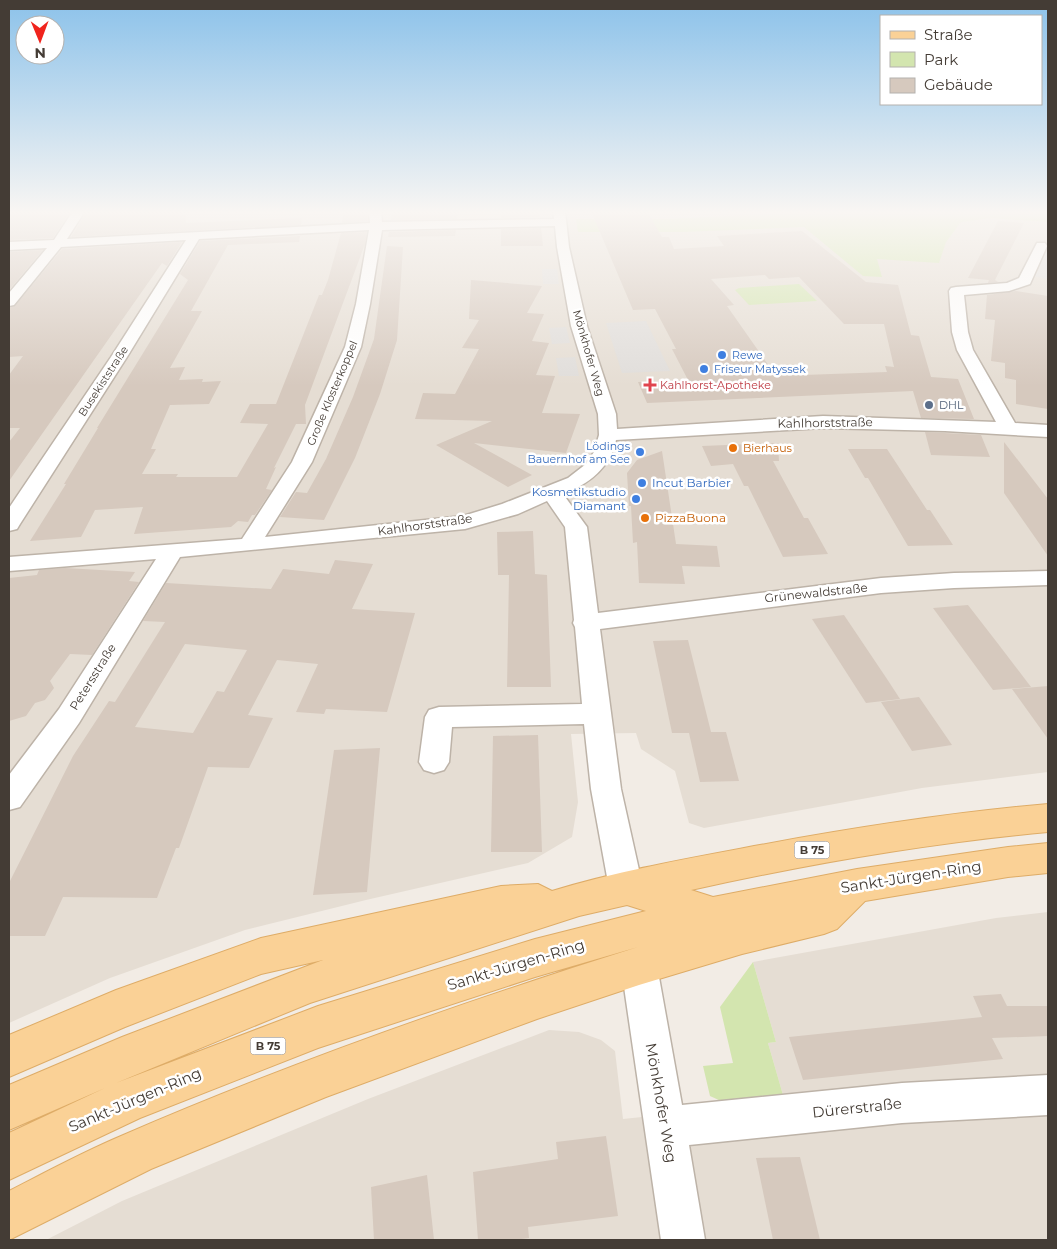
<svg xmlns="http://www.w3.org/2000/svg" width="1057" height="1249" font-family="Montserrat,sans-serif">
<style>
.residential{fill:#e5ddd3}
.education{fill:#eadfcf}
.green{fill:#d3e5af}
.parking{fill:#e0ddda}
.building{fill:#d6c9be;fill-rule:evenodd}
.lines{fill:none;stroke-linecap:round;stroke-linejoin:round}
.minor-casing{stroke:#bdb3a8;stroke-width:3}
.primary-casing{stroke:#deac67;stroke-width:2}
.minor{fill:#fff;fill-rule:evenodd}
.primary{fill:#fad196;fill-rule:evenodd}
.shop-dot{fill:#3f7fe0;stroke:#fff;stroke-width:2}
.health-dot{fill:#e0444e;stroke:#fff;stroke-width:2}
.service-dot{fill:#5c6f8a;stroke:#fff;stroke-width:2}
.food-dot{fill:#e8710a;stroke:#fff;stroke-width:2}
.labels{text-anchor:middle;stroke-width:5;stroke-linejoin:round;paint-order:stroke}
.far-street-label{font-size:11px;fill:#443c35;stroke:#fff}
.far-shop-label{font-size:11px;fill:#366cbe;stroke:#fff;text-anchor:start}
.far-health-label{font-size:11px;fill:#be3a42;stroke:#fff;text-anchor:start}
.far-service-label{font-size:11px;fill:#4e5e75;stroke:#fff;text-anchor:start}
.far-food-label{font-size:11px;fill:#c56008;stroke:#fff;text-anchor:start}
.shield{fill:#fff;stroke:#7c7672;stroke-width:1}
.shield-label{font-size:11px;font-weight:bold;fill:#443c35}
.street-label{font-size:12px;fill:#443c35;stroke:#fff}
.shop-label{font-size:12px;fill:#366cbe;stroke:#fff;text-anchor:start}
.food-label{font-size:12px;fill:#c56008;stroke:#fff;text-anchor:start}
.near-street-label{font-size:15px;fill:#443c35;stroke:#fff}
</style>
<rect width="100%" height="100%" fill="#f2ece5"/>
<g class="residential">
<path d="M9,211h1039v561l-126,16 -218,40 -15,-5 -14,-52 -34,-22 -5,-16 -65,1 7,68 -6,35 -44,26 -162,37 -121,30 -135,48 -101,45z"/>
<path d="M1048,912v328h-1002l76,-39 246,-102 181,-69 30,2 22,8 14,11 8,68 162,-17 -17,-59 8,-1 -23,-80 243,-44z"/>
</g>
<path class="education" d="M427,211h120v2l-9,4 -111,3z"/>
<g class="green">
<path d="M849,211h199v11l-57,-4 -30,4 -15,20 -7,21 -62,-4 5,18 -19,-1 -59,-49 -122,5h-104l-2,-13h86z"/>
<path d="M799,284l18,17 -68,4 -14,-15 4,-2z"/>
<path d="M753,962l23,80 -8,1 17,59 -51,5 -24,-11 -7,-30 30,-3 -13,-56z"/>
</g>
<g class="parking">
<path d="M1046,246h2v30l-2,3 -14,-3z"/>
<path d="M542,269h15l2,15h-16z"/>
<path d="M646,321l24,50 -48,2 -16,-50z"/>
<path d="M566,327l4,16 -18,1 -3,-16z"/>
<path d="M575,357l4,19h-20l-3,-18z"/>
</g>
<g class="building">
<path d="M9,211h62l-18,27 -44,2z"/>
<path d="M87,211h98l1,12 116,-5 -1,7 -230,12z"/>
<path d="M367,211l1,10 -26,2 1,-11z"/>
<path d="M392,211h66l-1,8 -66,1z"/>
<path d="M501,211h38l1,6 -39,1z"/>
<path d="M591,211h56l15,26h7l5,12 50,-3 -7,-10 85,-5 64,51 32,3 13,50 8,1 12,41 27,2 16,40 -53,-1 -8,-27 -266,12 -9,-21 50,-2 -16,-31h4l-21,-40 -22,1zM765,275l4,4 30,-2 45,47h40l10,43 -9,-1 2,6 -111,4 -49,-70 7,-1 -23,-26z"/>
<path d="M998,221l26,2 -29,57 3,2 -10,1 1,-3 -21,-2z"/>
<path d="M541,228l2,18h-42v-17z"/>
<path d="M456,230l-1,6 -67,1 1,-5z"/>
<path d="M367,232l-2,12 -60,161 1,19h-10l-22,44 2,-1 -10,22 6,1 -17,25h-3l-4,7 -10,-1 -7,6 -97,7 9,-27 -48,3 -14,27 -51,4 36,-57h-2l34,-56h-1l91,-148 -8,-6 20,-33 100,-5 -1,6 -71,3 -37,66h11l-32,57 15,-1 -6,13 24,-1 -1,3 19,-1 -12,23 -39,1 -19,44h5l-14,25h36l-2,3h61l31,-53 -28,-1 10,-19h26l43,-109h3l6,-15 13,-47z"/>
<path d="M182,242l-15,24 -5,-3 -153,218v-39l11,-14h-11v-53l14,-19 -14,1v-49l6,-2 47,-57z"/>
<path d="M387,246l16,1 -6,93 -17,54 -25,64 -31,62 -44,-3 16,-25 11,1 19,-34 27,-62 21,-58z"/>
<path d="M43,250l-34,40v-38z"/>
<path d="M471,280l71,6 -15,27 17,1 -12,27 17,2 -13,32 19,1 -13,37 38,1 -14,39 -92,-10 58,32 -24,12 -72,-42 56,-24 -77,-2 8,-26 32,1 24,-45 -17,-1 17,-28 -10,-1z"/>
<path d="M1016,291l32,5v113l-32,-5v-24l-11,-2v-15l-14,-2 4,-41 -10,-1 2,-24z"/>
<path d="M925,432l56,3 9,22 -59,-2z"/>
<path d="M1004,442l44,57v57l-44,-63z"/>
<path d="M778,443l1,18h-6l31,57h4l20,36 -45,3 -35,-71h-4l-11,-22 -22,2 -9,-20z"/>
<path d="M848,449h39l40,61h3l23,35 -45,1 -40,-68h-3z"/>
<path d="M662,451l14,93 41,2 3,21 -38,-1 3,18 -46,-1 -2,-41 -4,1 -2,-37h-2l-2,-33 10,-13z"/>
<path d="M533,531l2,43 12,1 4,112h-44l2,-112h-11l-1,-43z"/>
<path d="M335,560l38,4 -21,45 63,4 -28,99 -61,-3 -2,5 -28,-2 22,-48 -41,-4 -29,55 25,3 -24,50 -41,-1 -29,81h-3l-19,50 -94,-1 -18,39h-36v-53l64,-127 36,-55 6,1 50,-80 -22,-1 23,-38 105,6 12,-20 46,5zM185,644l62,6 -23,42 -7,-1 -24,42 -58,-6z"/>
<path d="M65,568l70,4 -6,9 10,1 -47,73 -22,-1 -20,27 4,7 -9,12 -10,3 -9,13 -17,5v-143l28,-3 2,-5z"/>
<path d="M968,605l31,40 32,42 -38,3 -60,-82z"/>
<path d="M844,615l45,67 11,17 -34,4 -54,-84z"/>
<path d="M688,640l23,92h15l13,49 -39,1 -11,-49h-17l-19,-92z"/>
<path d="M1048,686v53l-36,-50z"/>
<path d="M919,697l33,48 -40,6 -31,-49z"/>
<path d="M538,735l4,117h-51l2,-116z"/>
<path d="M380,748l-13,144 -54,3 21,-145z"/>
<path d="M1001,994l6,12h41v30l-56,2 11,21 -200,21 -14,-43 193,-20 -9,-21z"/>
<path d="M606,1136l12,80 -90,11 1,11 -15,2h-36l-5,-68 85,-13 -2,-17z"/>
<path d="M800,1157l20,83h-47l-17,-82z"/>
<path d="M427,1175l7,65h-60l-3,-53z"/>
</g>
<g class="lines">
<g class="minor-casing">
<g id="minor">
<path d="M73,211h12l-18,28 303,-16 -1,-12h12l1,11 172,-3 -1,-8h12l4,36 18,79 29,88 1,15 206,-13 173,6 -39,-72 -5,-18 -3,-41 2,-3 5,-1 51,-4 12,-5 18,-35h8l2,3 -17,38 -21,7 -45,4 4,37 5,18 42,73 33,2v12l-103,-6 -122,-3 -207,12c-6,28 -27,44 -53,54l24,33 11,86 283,-35 73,-5 94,-2v14l-94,3 -73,5 -281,36 21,160 22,99 -5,10 -12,5 -12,-5 -5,-10 -18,-99 -7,-65 -132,3 -3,35 -5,8 -10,3 -10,-3 -5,-8 6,-45 4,-7 10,-3 143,-3 -7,-77 -2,-4 1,-3 -9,-93 -18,-26 -29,13 -53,15 -285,28 -101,166 -59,84 -11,3v-35l50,-66 97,-150 -147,12v-14l233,-18 50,-77 53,-115 11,-43 13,-74 -170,9 -72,118 -107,167 -3,5 -8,2v-23l102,-151 75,-117 -125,7 -47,58 -5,1v-13l38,-45 -38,2v-8l45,-2zM555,226l2,21 14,79 27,88 1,21 -5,17 -8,12 -18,14 -66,26 -39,12 -198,21 47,-75 49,-115 9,-43 12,-74z"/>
<path d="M639,949l13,5 5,12 25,139 220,-22 146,-8v40l-146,8 -213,22 16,95h-44l-40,-274 5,-12z"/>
</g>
</g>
<g class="primary-casing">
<path id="primary" d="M1048,804v28c-120,11 -240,32 -357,58l22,7 144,-28 151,-22 40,-4v30l-40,4 -143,24 -28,28 -13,5 -82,20 -103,31 -102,34 -211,78 -175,72 -142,71v-49c37,-19 74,-39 112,-55 168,-73 342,-134 517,-189l-103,30 -217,71 -178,70 -131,62v-47l96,-45 -96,42v-45l113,-48 201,-77 -62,14 -136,53 -116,50v-42l107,-45 145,-52 240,-52 37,-2 14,7c62,-19 128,-31 192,-43 101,-19 202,-35 304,-44zM627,905l19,6 -111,28 -217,67 -202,77 194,-80 269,-87z"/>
</g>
<use href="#minor" class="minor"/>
<use href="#primary" class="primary"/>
</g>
<linearGradient id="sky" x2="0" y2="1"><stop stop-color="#8cc2ea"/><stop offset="0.55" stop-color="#f9f6f3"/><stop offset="1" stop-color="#f9f6f3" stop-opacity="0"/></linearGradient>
<rect width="1057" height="386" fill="url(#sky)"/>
<g class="shop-dot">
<circle cx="722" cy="355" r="5"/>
<circle cx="704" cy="369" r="5"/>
<circle cx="640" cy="452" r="5"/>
<circle cx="642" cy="483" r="5"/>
<circle cx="636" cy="499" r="5"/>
</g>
<path class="health-dot" d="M647.5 377.5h5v5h5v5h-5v5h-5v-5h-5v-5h5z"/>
<circle class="service-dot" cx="929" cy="405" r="5"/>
<g class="food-dot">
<circle cx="733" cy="448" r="5"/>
<circle cx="645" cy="518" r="5"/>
</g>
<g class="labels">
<g class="far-street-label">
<text transform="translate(589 353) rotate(74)" y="4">Mönkhofer Weg</text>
<text transform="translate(103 381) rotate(-57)" y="4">Busekiststraße</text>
<text transform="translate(332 393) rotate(-67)" y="4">Große Klosterkoppel</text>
</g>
<g class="far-shop-label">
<text x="732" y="359">Rewe</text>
<text x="714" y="373">Friseur Matyssek</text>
<text x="630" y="450" text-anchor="end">Lödings<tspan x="630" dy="13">Bauernhof am See</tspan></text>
</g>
<g class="far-health-label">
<text x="660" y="389">Kahlhorst-Apotheke</text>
</g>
<g class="far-service-label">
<text x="939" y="409">DHL</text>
</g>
<g class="far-food-label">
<text x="743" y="452">Bierhaus</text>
</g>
<g class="shield">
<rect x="794.5" y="841.5" width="35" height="17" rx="4"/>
<rect x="250.5" y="1037.5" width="35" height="17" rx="4"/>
</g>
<g class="shield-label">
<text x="812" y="854">B 75</text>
<text x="268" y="1050">B 75</text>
</g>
<g class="street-label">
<text transform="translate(825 423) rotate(-1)" y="4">Kahlhorststraße</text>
<text transform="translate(425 525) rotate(-8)" y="4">Kahlhorststraße</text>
<text transform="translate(816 593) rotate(-6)" y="4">Grünewaldstraße</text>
<text transform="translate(93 677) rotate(-58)" y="4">Petersstraße</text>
</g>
<g class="shop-label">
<text x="652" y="487">Incut Barbier</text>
<text x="626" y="496" text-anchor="end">Kosmetikstudio<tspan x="626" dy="14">Diamant</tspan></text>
</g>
<g class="food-label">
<text x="655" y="522">PizzaBuona</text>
</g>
<g class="near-street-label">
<text transform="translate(911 877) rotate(-9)" y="5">Sankt-Jürgen-Ring</text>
<text transform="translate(516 965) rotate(-17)" y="5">Sankt-Jürgen-Ring</text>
<text transform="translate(135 1100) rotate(-23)" y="5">Sankt-Jürgen-Ring</text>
<text transform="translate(661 1103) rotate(80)" y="5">Mönkhofer Weg</text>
<text transform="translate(857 1108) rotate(-6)" y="5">Dürerstraße</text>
</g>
</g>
<rect width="1057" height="1249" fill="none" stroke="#443c35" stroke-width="20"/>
<rect x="880" y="15" width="162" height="90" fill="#ffffff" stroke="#b4b1ae"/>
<rect x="890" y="31" width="25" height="8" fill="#fad196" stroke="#b4b1ae"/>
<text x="924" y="40" font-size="15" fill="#443c35">Straße</text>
<rect x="890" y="52" width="25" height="15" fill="#d3e5af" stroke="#b4b1ae"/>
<text x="924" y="65" font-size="15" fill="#443c35">Park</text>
<rect x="890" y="78" width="25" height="15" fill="#d6c9be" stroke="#b4b1ae"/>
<text x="924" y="90" font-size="15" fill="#443c35">Gebäude</text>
<g transform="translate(40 40) rotate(179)"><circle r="24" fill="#ffffff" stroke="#b4b1ae"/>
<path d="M0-4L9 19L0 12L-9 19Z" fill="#f0241d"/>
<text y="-8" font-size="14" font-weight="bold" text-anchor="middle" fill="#443c35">N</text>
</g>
</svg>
